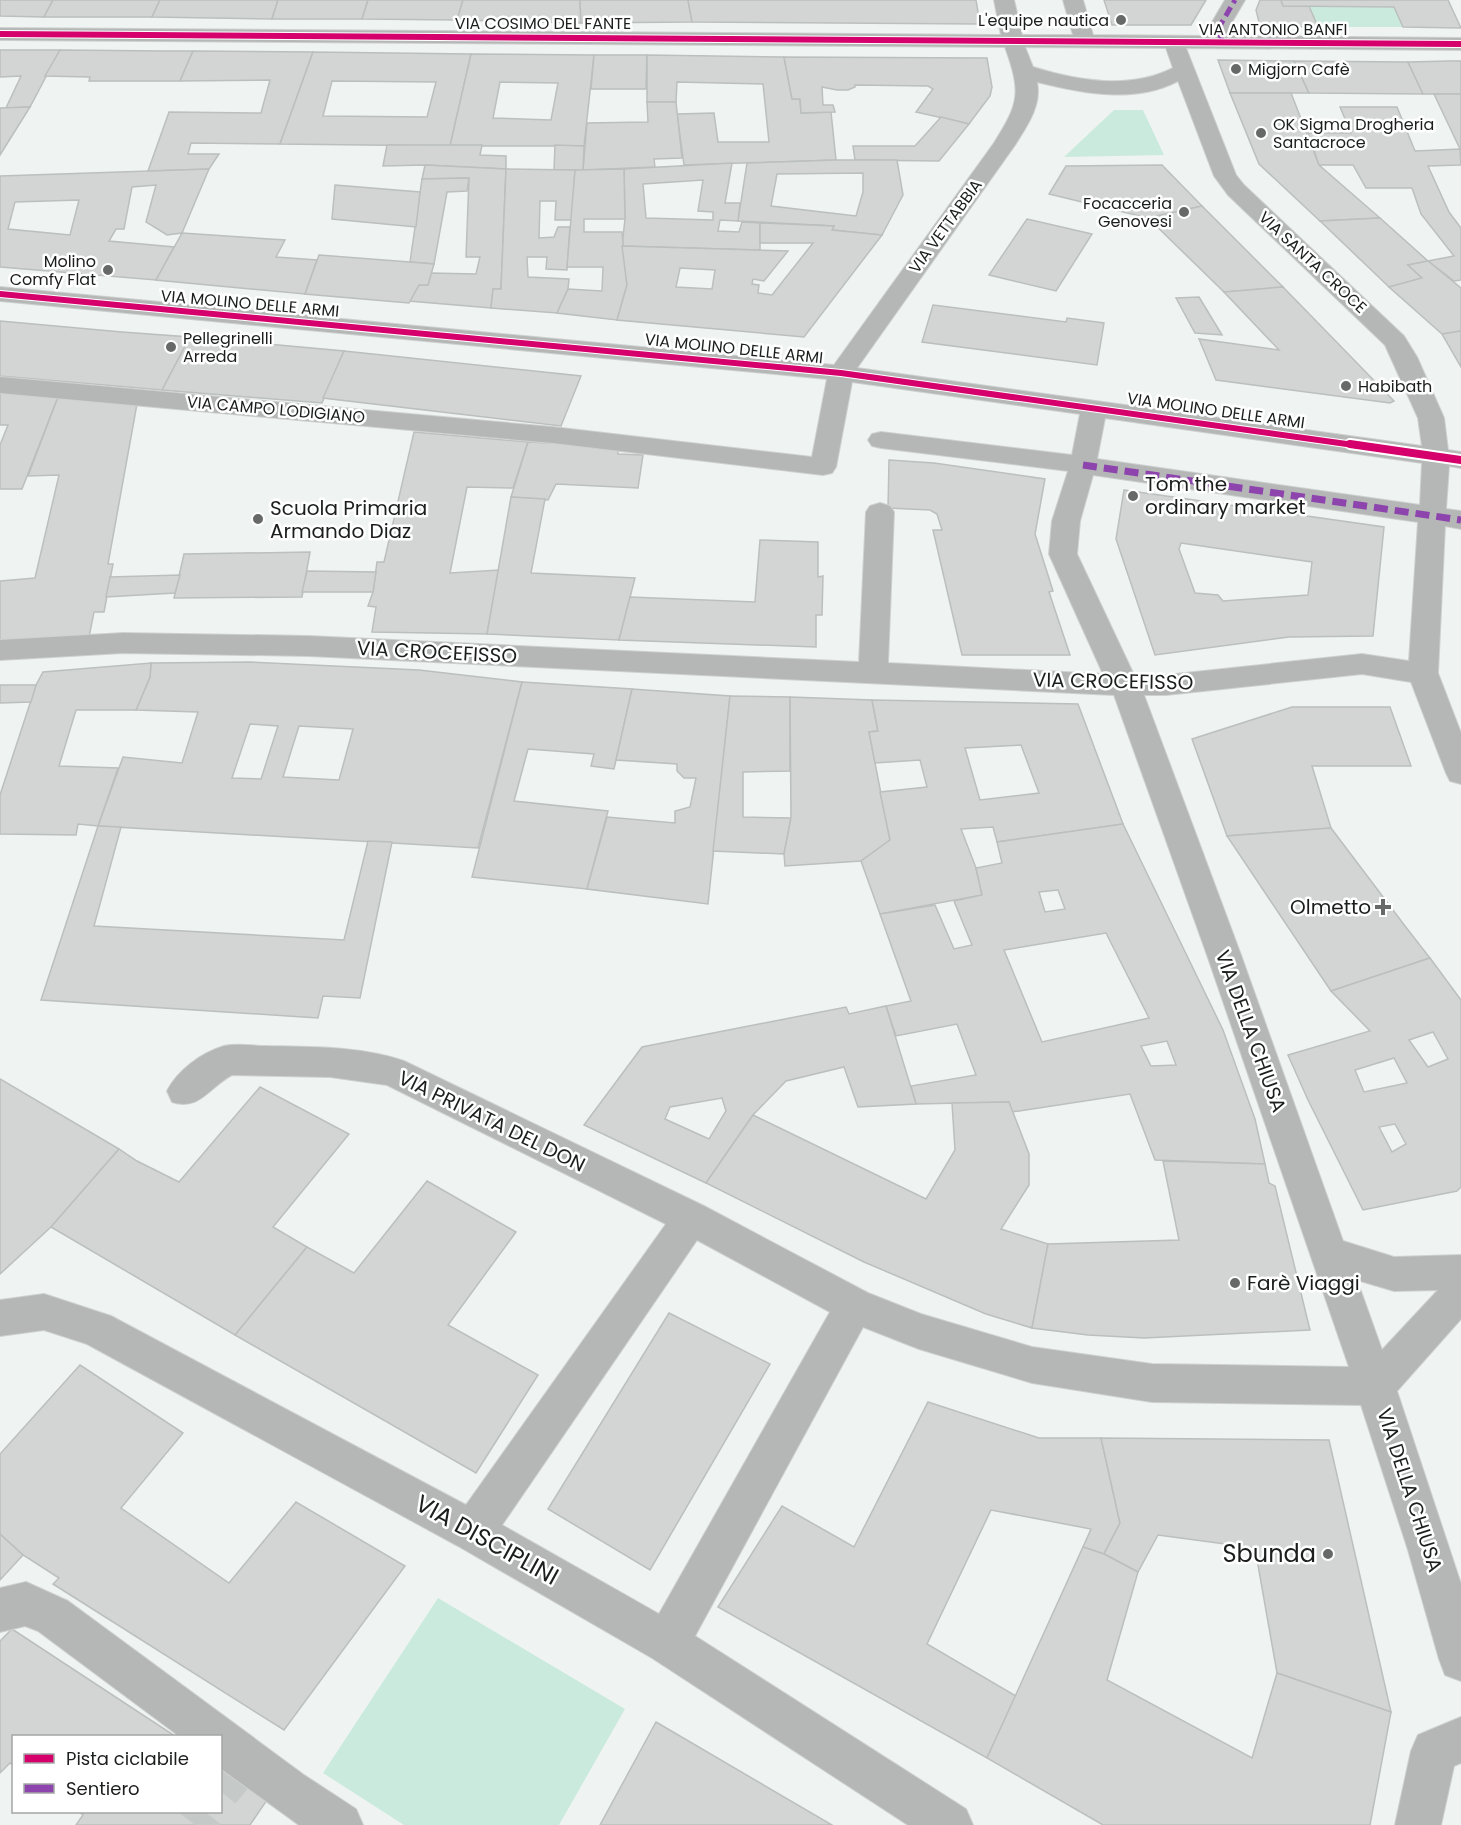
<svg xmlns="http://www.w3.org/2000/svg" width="1461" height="1825" font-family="Poppins,sans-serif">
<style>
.green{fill:#cbeade}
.building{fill:#d2d5d4;stroke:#bbbfbd;stroke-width:1.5;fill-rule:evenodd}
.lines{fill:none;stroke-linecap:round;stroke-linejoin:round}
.minor-tunnel{stroke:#c5c9c7;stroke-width:40;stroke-dasharray:40 20;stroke-linecap:butt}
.minor-casing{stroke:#ced1d0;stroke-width:2}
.minor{fill:#b4b7b6;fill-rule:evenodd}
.quiet-far1{stroke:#8e44ad;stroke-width:5;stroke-dasharray:10 5;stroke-linecap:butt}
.quiet{stroke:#8e44ad;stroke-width:7;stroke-dasharray:14 7;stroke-linecap:butt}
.cycleway-far1-casing{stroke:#fff;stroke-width:8}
.cycleway-casing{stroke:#fff;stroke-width:12}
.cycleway-far1{stroke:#d6006c;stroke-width:6}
.cycleway{stroke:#d6006c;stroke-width:8}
.poi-dot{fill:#666968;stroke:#fff;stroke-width:2}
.labels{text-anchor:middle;stroke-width:5;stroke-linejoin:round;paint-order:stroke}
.far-poi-label{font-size:16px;fill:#1c1e1d;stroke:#fff;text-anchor:start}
.far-street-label{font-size:16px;fill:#1c1e1d;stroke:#fff}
.poi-label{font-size:20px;fill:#1c1e1d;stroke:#fff;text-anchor:start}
.street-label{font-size:20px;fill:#1c1e1d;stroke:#fff}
.near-street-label{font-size:24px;fill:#1c1e1d;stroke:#fff}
.near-poi-label{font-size:24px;fill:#1c1e1d;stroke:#fff;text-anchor:end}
</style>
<rect width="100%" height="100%" fill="#eff4f2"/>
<g class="green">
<path d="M1309,6l85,1 9,20h-85z"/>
<path d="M1114,110h29l21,45 -100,2z"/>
<path d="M438,1598l187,111 -66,116h-155l-81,-52z"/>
</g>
<g class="building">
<path d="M0,0h53l-9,17 -44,-1z"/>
<path d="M53,0h107l-8,17h-108z"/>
<path d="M160,0h118l-6,19 -120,-2z"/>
<path d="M278,0h90l-6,19h-90z"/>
<path d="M368,0h95l-6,20 -95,-1z"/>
<path d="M463,0h117l1,23 -124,-3z"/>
<path d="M580,0h108l4,22 -111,1z"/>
<path d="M688,0h288l4,24 -288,-2z"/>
<path d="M1104,0h102l-15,25h-79z"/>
<path d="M1260,0h21l2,6h26l9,21 -58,-1 -4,-16z"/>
<path d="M1281,0h167l13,28 -58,-1 -9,-20 -111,-1z"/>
<path d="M0,50h60l-30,57 -24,1 15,-32 -21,1z"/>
<path d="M60,50l104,1h29l-13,30h-91l1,-4 -45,-1z"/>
<path d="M193,51l120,1 -33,92 -89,-1 -3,11h31l-10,15 -61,2 21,-59 92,1 9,-33 -90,1z"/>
<path d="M313,52l158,2 -21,92 -170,-2zM332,81l104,1 -9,35 -104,-1z"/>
<path d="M471,54l123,1 -10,91h-134zM500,82l58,1 -7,37 -58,-2z"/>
<path d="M594,55h53l-1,34h-55z"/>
<path d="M647,55l137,2 8,42h8l1,14 30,-1 5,48 -152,5 -7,-51 37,-1 4,29h51l-6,-58 -86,-2 -1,20h-29z"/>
<path d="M784,57l203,1 5,29 -2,9 -21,28 -53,-12 17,-23 -5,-3 -73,-1v2l-7,3h-11l-15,-3 1,18h10l2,7 -34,1 -1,-14h-8z"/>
<path d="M1218,60l76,1 15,32h-79z"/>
<path d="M1294,61l114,1 15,32 -114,-1z"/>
<path d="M1449,61h12v33h-38l-15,-32z"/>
<path d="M1230,93h61l28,72 61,53 -60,3 -61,-57z"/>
<path d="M1434,94h27v57l-1,-2z"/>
<path d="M647,102h29l6,56 -28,1 1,8 -72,3 4,-47 61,-1z"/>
<path d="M30,107l-30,48v-47z"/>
<path d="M1340,107h57l18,44 45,-2 1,16 -33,1 21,46 12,16v52l-7,1 -26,-20 26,-5 -33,-42 -9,-26h-46l-13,-23h-34l-11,-32h43z"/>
<path d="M941,117l28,7 -30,37 -84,-1 -2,-14h62z"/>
<path d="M387,145h95l-2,10 26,1v13l-81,-4 -42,1z"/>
<path d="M555,145l29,1 -1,24h-29z"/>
<path d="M836,160h61l6,35 -21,40 -50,-5 2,-4 -96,-5 9,-58zM863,173v19l-7,24 -85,-10 6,-32z"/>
<path d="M732,163l-7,40h15l-2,18 -18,-1 -2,11 21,1 3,-10 18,1v27l-138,-4 3,-27 -1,-50zM703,180l-5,31 15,1v8l-67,-2 -3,-34z"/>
<path d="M425,165l81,4 -5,120h-8l-2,19 -82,-7 10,-16h9l3,-12 45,1 4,-17h-14l3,-79 -47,1z"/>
<path d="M1162,165l40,41 -54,12 -99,-24 17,-28z"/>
<path d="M209,169l-27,64 -15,2 -21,-13 10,-37 -24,2 -8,42h-8l-7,12 65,6 -18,33 -156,-13v-91zM79,200l-9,35 -62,-6 7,-27z"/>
<path d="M506,169l69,1 -3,50h-17l1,-19h-16l-1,37 15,-1 4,-10h12l-3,43 -21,-1 1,-12h-20l1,20 41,2 -1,10 -11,24 -66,-5 2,-19h8z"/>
<path d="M624,169l1,50h-41v13h38l5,53 -10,35 -60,-7 11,-24 34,2 1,-24h-36l8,-97z"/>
<path d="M469,178l-2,13 -20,1 -13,72 -24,-2 12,-83z"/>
<path d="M335,185l85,7 -4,35 -84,-8z"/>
<path d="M1202,206l81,81 -59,5 -76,-74z"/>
<path d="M1380,218l48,43 -20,4 14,13 -33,9 -69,-66z"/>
<path d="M1027,219l65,15 -36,57 -67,-16z"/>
<path d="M760,223l74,3 -2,4 50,5 -78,102 -187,-17 10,-35 -5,-39 166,5 -24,30 -11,-2 -1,5 7,1 -1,8 14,2 41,-52h-53zM680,268l35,2 -3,19 -36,-2z"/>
<path d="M182,233l103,7 -9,17 41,3 -12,34 -149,-14z"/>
<path d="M319,255l91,7 24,2 -6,21h-9l-10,18 -104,-9z"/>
<path d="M1428,261l33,27v43l-19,3 -53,-47 33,-9 -14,-13z"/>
<path d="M1283,287l111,114 -4,2 -174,-23 -17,-41 80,11 -55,-58z"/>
<path d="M1199,297l23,38 -27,-2 -19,-35z"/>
<path d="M933,305l133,17 1,-4 37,5 -7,42 -175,-23z"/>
<path d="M0,321l122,11 68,5 -28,53 -162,-14z"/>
<path d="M1461,331v36l-19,-33z"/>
<path d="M190,337l154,14 -22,52 -160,-13z"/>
<path d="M344,351l237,25 -20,50 -238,-28z"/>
<path d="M0,392l58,5 -36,92h-22v-44l8,-20h-8z"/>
<path d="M58,397l79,7 -29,160h5l-9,48h-10l-5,25 -89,4v-60l35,-3 24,-103 -31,1z"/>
<path d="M414,432l114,10 -15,46 -46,-1 -17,86 49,-3 -12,64 -115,-2 4,-25 -8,-1 5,-14 4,-30h7z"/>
<path d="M528,442l65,3v3l25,1v5l25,1 -5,33 -82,-4 -8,16 -37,-3z"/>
<path d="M889,460l45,3 111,16 -10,55 18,57 -4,1 21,63h-108l-29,-125h9l-5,-16 -7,-4 -42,-2z"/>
<path d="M1124,490l260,37 -11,109 -84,1 -134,18 -39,-116zM1181,543l131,19 -4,33 -85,6 -5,-6 -23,-2 -16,-44z"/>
<path d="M511,497l34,2 -14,74 104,5 -16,62 -132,-6z"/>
<path d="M760,540l58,2v35l5,-1 -1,39h-6v32l-197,-7 11,-43 125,5z"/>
<path d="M310,552l-8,45 -128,1 10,-44z"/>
<path d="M307,571l69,1 -3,20h-71z"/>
<path d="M180,575l-5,18 -69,4 4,-20z"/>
<path d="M249,662l170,8 103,12 -44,166 -380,-22 25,-69 59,6 16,-51 -62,-2 14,-33 1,-14zM250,724l28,2 -17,53 -29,-1zM299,726l54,3 -14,51 -56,-3z"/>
<path d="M151,663l-1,14 -14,33h-60l-17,56 59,2 -20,58 -20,-2 -2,11 -76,-1v-39l36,-110 7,-13z"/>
<path d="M522,682l110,7 -18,80 -23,-3 3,-12 -66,-5 -14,52 94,10 -21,78 -115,-12z"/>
<path d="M0,685h36l-5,17 -31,1z"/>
<path d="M632,689l98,7 -22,208 -121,-15 20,-72 68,6v-12l15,-4 6,-29h-12l-7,-7v-7l-61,-4z"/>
<path d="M730,696l60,1v74l-47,1v45l48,1 -7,36 -71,-3z"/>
<path d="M790,697l82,3 6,31 -9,1 21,108 -29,21 -76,5 -1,-12 7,-36z"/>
<path d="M872,700l206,4 45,120 -126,18 -4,-15 -32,2 15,39 6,27 -102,19 -19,-53 29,-21 -10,-48 47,-5 -7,-27 -45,3 -6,-31 9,-1zM1021,745l18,48 -59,7 -15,-52z"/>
<path d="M1292,707h98l21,59h-99l19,62 -104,8 -35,-97z"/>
<path d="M1123,824l100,206 32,89 10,45 -110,-4 -25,-66 -118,18 -3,-10 -93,2 -5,-18 65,-11 -19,-51 -61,12 -10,-30 25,-5 -31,-87 55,-9 19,44 18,-4 -18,-44 28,-6 -6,-27 26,-5 -5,-21zM1058,890l7,19 -20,3 -6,-20zM1106,933l43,85 -107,24 -38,-92zM1167,1041l9,24 -25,1 -10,-20z"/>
<path d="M98,826l23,1 -27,99 250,14 24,-99 24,1 -32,156 -37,-2 -5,22 -277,-18z"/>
<path d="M1331,828l74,98 25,32 -99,33 -104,-155z"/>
<path d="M1430,958l31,42v187l-4,4 -94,19 -55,-110 -20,-45 82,-24 -39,-40zM1433,1032l15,27 -20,8 -19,-27zM1394,1058l13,25 -43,9 -9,-22zM1395,1124l11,20 -14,8 -13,-25z"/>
<path d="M886,1006l30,98 -58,3 -14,-40 -58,14 -33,34 -47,68 -122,-58 58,-78 204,-40 3,7zM722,1098l4,13 -17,28 -44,-20 5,-12z"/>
<path d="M0,1079l119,70 -68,78 -51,47z"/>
<path d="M260,1087l89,47 -76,93 34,20 -72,88 -184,-108 68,-78 18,12 42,21z"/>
<path d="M1009,1102l20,52v31l-28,44 47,15 -16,84 -46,-14 -122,-52 -158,-79 47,-68 173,84 29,-49 -3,-47z"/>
<path d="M1163,1161l102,3 4,19 6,3 35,144 -166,8 -56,-3 -56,-7 16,-84 131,-4z"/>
<path d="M427,1181l89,51 -68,93 90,50 -62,98 -241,-138 72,-88 47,26z"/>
<path d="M669,1313l101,51 -120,206 -102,-61z"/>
<path d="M80,1365l103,68 -62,75 108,75 67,-81 109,64 -121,164 -231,-146 6,-6 -36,-23 -23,-21v-80z"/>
<path d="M928,1402l111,36h62l19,85 -16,31 -21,-7 8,-18 -100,-19 -64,134 89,52 -29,62 -269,-151 64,-101 72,41z"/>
<path d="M1101,1438l228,2 62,272 -114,-39 -22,-125 -97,-13 -20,37 -34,-18 16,-31z"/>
<path d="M0,1534l23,21 -23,25z"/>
<path d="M1083,1547l21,7 34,18 -31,108 145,78 25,-85 114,39 -21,113h-267l-116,-67z"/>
<path d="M12,1629l163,107h-161v30l-4,-3 -10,10v-132z"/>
<path d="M656,1722l176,103h-232z"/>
<path d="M220,1767l47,33 -17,25h-174l7,-10 -4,-3h141z"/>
</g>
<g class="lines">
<g class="minor-tunnel">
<path d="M220,1791l13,-16"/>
<path d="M195,1825l10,-13"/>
</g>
<g class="minor-casing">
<g id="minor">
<path d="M994,0h20l8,35h51l-10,-35h20l10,35 117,1 -2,-7 17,-29h20l-17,29 3,7 230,2v12l-275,-2 50,127 8,10 160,151 13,21 27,61 4,32 13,2v16l-12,-2 -3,43 15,2v18l-16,-3 -7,147 23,60v51l-11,-3 -4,-8 -35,-91 -49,-8 -196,21h-22l97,260 102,286 51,16 67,-2v64l-64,72 64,193v97l-16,-6 -6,-16 -31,-109 -47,-145 -209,-3 -120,-19 -113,-34 -56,-22 -168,309 271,173 7,16h-65l-256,-167 -194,-112 -371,-202 -43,-14 -44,6v-36l44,-6 67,22 355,189 200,-281 -279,-139 -57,-8 -98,-2c-23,12 -32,36 -60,27l-5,-11c11,-21 34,-38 57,-45 13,-3 29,0 42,0 46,1 95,0 138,15l300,145 164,87 53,21 111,33 120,17 197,3 -142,-412 -93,-260 -805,-39 -186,-3 -123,7v-20l123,-7 186,3 550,26 7,-150 4,-6 10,-3 10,3 4,6 -6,151 215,11 -54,-120 3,-33 16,-50 -187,-23 -9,-2 -4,-6 4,-6 9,-2 191,23 8,-41 -228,-32 -16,85 -4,6 -9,2 -270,-32 -553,-50v-16l553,50 259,30 15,-78 -827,-78v-14l834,78 160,-222c26,-41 27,-51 11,-96l-1005,-7v-12l1001,7zM1025,47l141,1 7,20c-43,22 -95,13 -140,-1zM1178,81l36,95 14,19 157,150 33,73 4,28 -565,-78 158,-223c12,-19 27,-40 22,-63 44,11 98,22 141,-1zM1105,418l317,45 -2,42 -323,-46zM1093,475l325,47 -9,139 -47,-7 -196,21h-32l-57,-121 3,-33zM697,1240l133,72 -171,302 -157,-89zM1357,1280l37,11 44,-1 -56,60z"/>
<path d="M26,1582l42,19 236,174 52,34 7,16h-64l-79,-57v-32h-41l-141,-105 -13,-5 -25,6v-44z"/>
<path d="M1461,1717v46l-7,3 -13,59h-46l16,-74 7,-16z"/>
</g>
</g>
<use href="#minor" class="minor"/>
<path class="quiet-far1" d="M1223,43l-5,-14 17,-29"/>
<path class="quiet" d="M1083,465l378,55"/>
<g class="cycleway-far1-casing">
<g id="cycleway-far1">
<path d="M0,34l1461,10"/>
<path d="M0,294l841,79 520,73"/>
</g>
</g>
<g class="cycleway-casing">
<path id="cycleway" d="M1350,444l111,16"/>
</g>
<use href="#cycleway-far1" class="cycleway-far1"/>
<use href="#cycleway" class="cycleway"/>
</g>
<g class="poi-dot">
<circle cx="1121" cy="20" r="6"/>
<circle cx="1236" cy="69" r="6"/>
<circle cx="1261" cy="133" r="6"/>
<circle cx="1184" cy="212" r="6"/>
<circle cx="108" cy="270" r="6"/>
<circle cx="171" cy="347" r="6"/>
<circle cx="1346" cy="386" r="6"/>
<circle cx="1133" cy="496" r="6"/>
<circle cx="258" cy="519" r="6"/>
<path d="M1380 898h6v6h6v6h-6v6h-6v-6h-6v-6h6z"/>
<circle cx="1235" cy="1283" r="6"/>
<circle cx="1328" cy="1554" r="6"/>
</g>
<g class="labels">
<g class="far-poi-label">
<text x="1109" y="26" text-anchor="end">L'equipe nautica</text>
<text x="1248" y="75">Migjorn Cafè</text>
<text x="1273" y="130">OK Sigma Drogheria<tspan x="1273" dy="18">Santacroce</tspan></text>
<text x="1172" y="209" text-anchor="end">Focacceria<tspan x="1172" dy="18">Genovesi</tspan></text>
<text x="96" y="267" text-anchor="end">Molino<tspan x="96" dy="18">Comfy Flat</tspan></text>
<text x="183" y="344">Pellegrinelli<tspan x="183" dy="18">Arreda</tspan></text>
<text x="1358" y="392">Habibath</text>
</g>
<g class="far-street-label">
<text x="543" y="29">VIA COSIMO DEL FANTE</text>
<text x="1273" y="35">VIA ANTONIO BANFI</text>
<text transform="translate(945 226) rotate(-54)" y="6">VIA VETTABBIA</text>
<text transform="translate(1313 262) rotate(43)" y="6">VIA SANTA CROCE</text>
<text transform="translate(250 303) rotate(5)" y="6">VIA MOLINO DELLE ARMI</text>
<text transform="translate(734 348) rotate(6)" y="6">VIA MOLINO DELLE ARMI</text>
<text transform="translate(276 409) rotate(5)" y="6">VIA CAMPO LODIGIANO</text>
<text transform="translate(1216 410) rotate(8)" y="6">VIA MOLINO DELLE ARMI</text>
</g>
<g class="poi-label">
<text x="1145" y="491">Tom the<tspan x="1145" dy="23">ordinary market</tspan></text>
<text x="270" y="515">Scuola Primaria<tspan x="270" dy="23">Armando Diaz</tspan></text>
<text x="1371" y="914" text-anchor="end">Olmetto</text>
<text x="1247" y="1290">Farè Viaggi</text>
</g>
<g class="street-label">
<text transform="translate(437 652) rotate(3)" y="7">VIA CROCEFISSO</text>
<text transform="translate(1113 681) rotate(1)" y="7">VIA CROCEFISSO</text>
<text transform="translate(1251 1031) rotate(70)" y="7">VIA DELLA CHIUSA</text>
<text transform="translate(492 1121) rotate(26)" y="7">VIA PRIVATA DEL DON</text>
<text transform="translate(1410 1490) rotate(72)" y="7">VIA DELLA CHIUSA</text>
</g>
<g class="near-street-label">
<text transform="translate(487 1540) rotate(29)" y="8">VIA DISCIPLINI</text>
</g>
<g class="near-poi-label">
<text x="1316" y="1562">Sbunda</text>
</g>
</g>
<rect x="12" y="1735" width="210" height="78" fill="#ffffff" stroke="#a4a5a5" stroke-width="1.5"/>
<rect x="24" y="1754" width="30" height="9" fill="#d6006c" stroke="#a4a5a5" stroke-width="1.5"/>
<text x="66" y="1765" font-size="18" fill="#1c1e1d">Pista ciclabile</text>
<rect x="24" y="1784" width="30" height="9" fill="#8e44ad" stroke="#a4a5a5" stroke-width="1.5"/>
<text x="66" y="1795" font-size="18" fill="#1c1e1d">Sentiero</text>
</svg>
